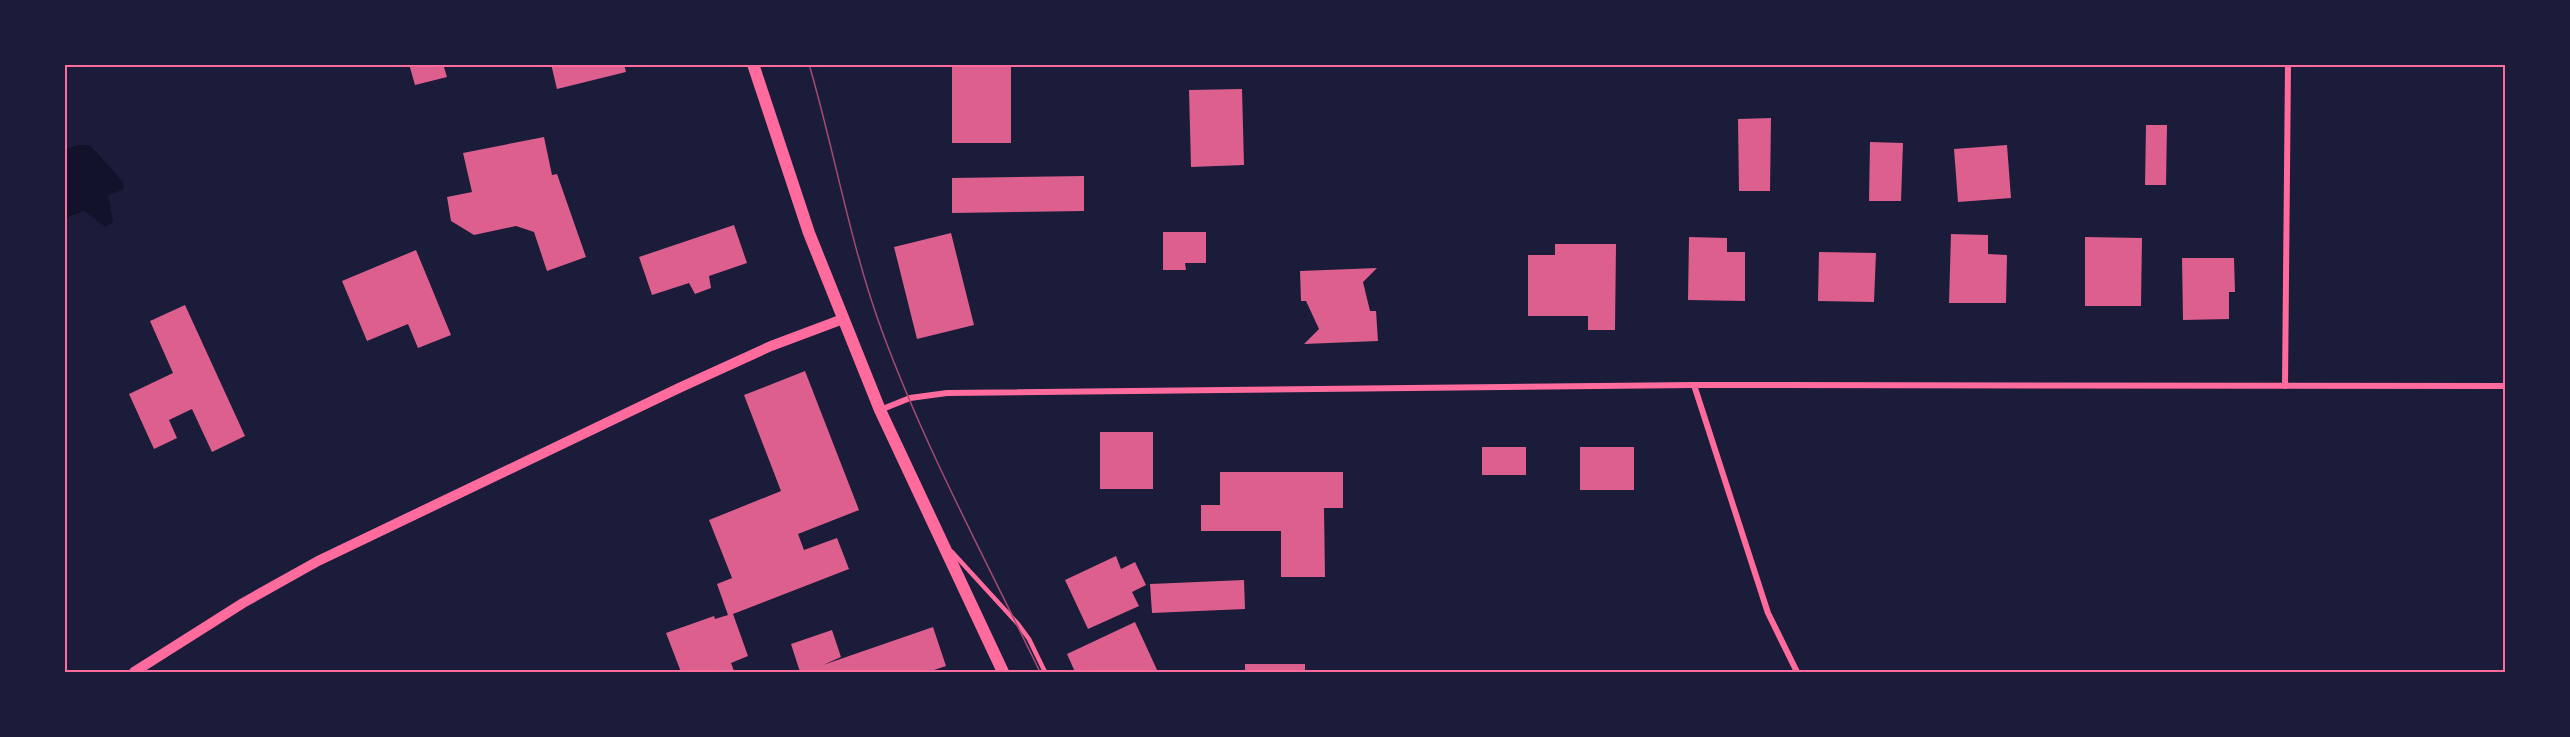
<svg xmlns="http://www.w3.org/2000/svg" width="2570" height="737" font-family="'DejaVu Sans',sans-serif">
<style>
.water{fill:#12122b}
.building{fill:#dd5f8e}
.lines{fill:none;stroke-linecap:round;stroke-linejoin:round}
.service{stroke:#ff6b9d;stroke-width:4.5}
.minor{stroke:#ff6b9d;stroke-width:6}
.tertiary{stroke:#ff6b9d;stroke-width:10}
.secondary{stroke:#ff6b9d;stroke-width:12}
.tram{stroke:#a44b75;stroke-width:1.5}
.neatline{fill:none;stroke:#ff6b9d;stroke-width:2}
</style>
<rect width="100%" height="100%" fill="#1b1b3a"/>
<path class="water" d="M80,145h10l33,37 1,7 -16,6 5,27 -7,5 -22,-16 -19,7v-69z"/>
<g class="building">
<path d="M409,64h34l4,13 -32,8z"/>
<path d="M551,64h73l2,8 -69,17z"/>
<rect x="952" y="64" width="59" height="79"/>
<path d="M1242,89l2,76 -53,2 -2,-77z"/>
<path d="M1771,118l-1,73h-31l-1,-72z"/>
<path d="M2146,125h21l-1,60h-21z"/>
<path d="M544,137l8,38 5,-1 29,83 -39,14 -13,-39 -18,-6 -42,9 -23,-14 -4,-24 25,-5 -9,-39z"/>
<path d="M1870,142l33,1 -2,58h-32z"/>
<path d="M2007,145l4,53 -53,4 -4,-53z"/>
<path d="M1084,176v35l-132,2v-35z"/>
<path d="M734,225l13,38 -38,13 2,12 -16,6 -6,-11 -37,12 -13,-38z"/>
<path d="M1163,232h43v31h-21l1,7h-23z"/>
<path d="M951,233l23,92 -57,14 -23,-92z"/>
<path d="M1951,234l37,1v19l19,1 -1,48h-57z"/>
<path d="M1689,237l38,1v14h18v49l-57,-1z"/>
<path d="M2085,237l57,1 -1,68h-56z"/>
<path d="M1555,244h61l-1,86h-27v-14h-60v-61h27z"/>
<path d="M416,250l35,85 -33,13 -10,-24 -41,17 -25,-60z"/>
<path d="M1819,252l57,1 -2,49 -56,-1z"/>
<path d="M2182,258h52l1,34h-6v27l-46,1z"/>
<path d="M1377,268l-14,14 7,29h6l2,30 -74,3 15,-15 -13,-28h-5l-1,-30z"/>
<path d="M185,305l60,131 -33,16 -20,-43 -23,11 8,18 -23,11 -25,-55 44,-21 -23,-52z"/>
<path d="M805,371l54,139 -61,24 6,16 33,-12 12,31 -116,45 15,42 -17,7 3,8 -53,1 -15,-39 48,-17 1,3 13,-4 -11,-31 15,-6 -23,-58 72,-29 -37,-96z"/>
<rect x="1100" y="432" width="53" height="57"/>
<rect x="1482" y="447" width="44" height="28"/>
<rect x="1580" y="447" width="54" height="43"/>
<path d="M1220,472h123v36h-19l1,69h-44v-46h-80v-26h19z"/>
<path d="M1116,556l5,13 14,-7 11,23 -14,7 7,14 -51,23 -23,-49z"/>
<path d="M1244,580l1,29 -93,4 -2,-29z"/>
<path d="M1135,622l23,50h-83l-8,-18z"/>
<path d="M933,627l13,39 -18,6h-128l-9,-28 41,-14 9,27 -18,8z"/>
<rect x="1245" y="664" width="60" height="8"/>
</g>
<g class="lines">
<path class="service" d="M952,552l66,72 11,15 16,33"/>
<g class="minor">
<path d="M1694,385l74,228 29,59"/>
<path d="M2285,386l3,-322"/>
<path d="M880,410l30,-12 37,-5 747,-8 812,1"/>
</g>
<path class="tertiary" d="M134,672l109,-69 75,-42 361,-173 92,-42 72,-27"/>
<path class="secondary" d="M753,64l56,169 71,177 123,262"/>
<path class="tram" d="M809,64c26,89 41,180 73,267 43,117 104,229 158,341"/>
</g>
<rect width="2570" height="737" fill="none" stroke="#1b1b3a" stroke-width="132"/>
<rect x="66" y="66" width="2438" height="605" class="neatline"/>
</svg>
